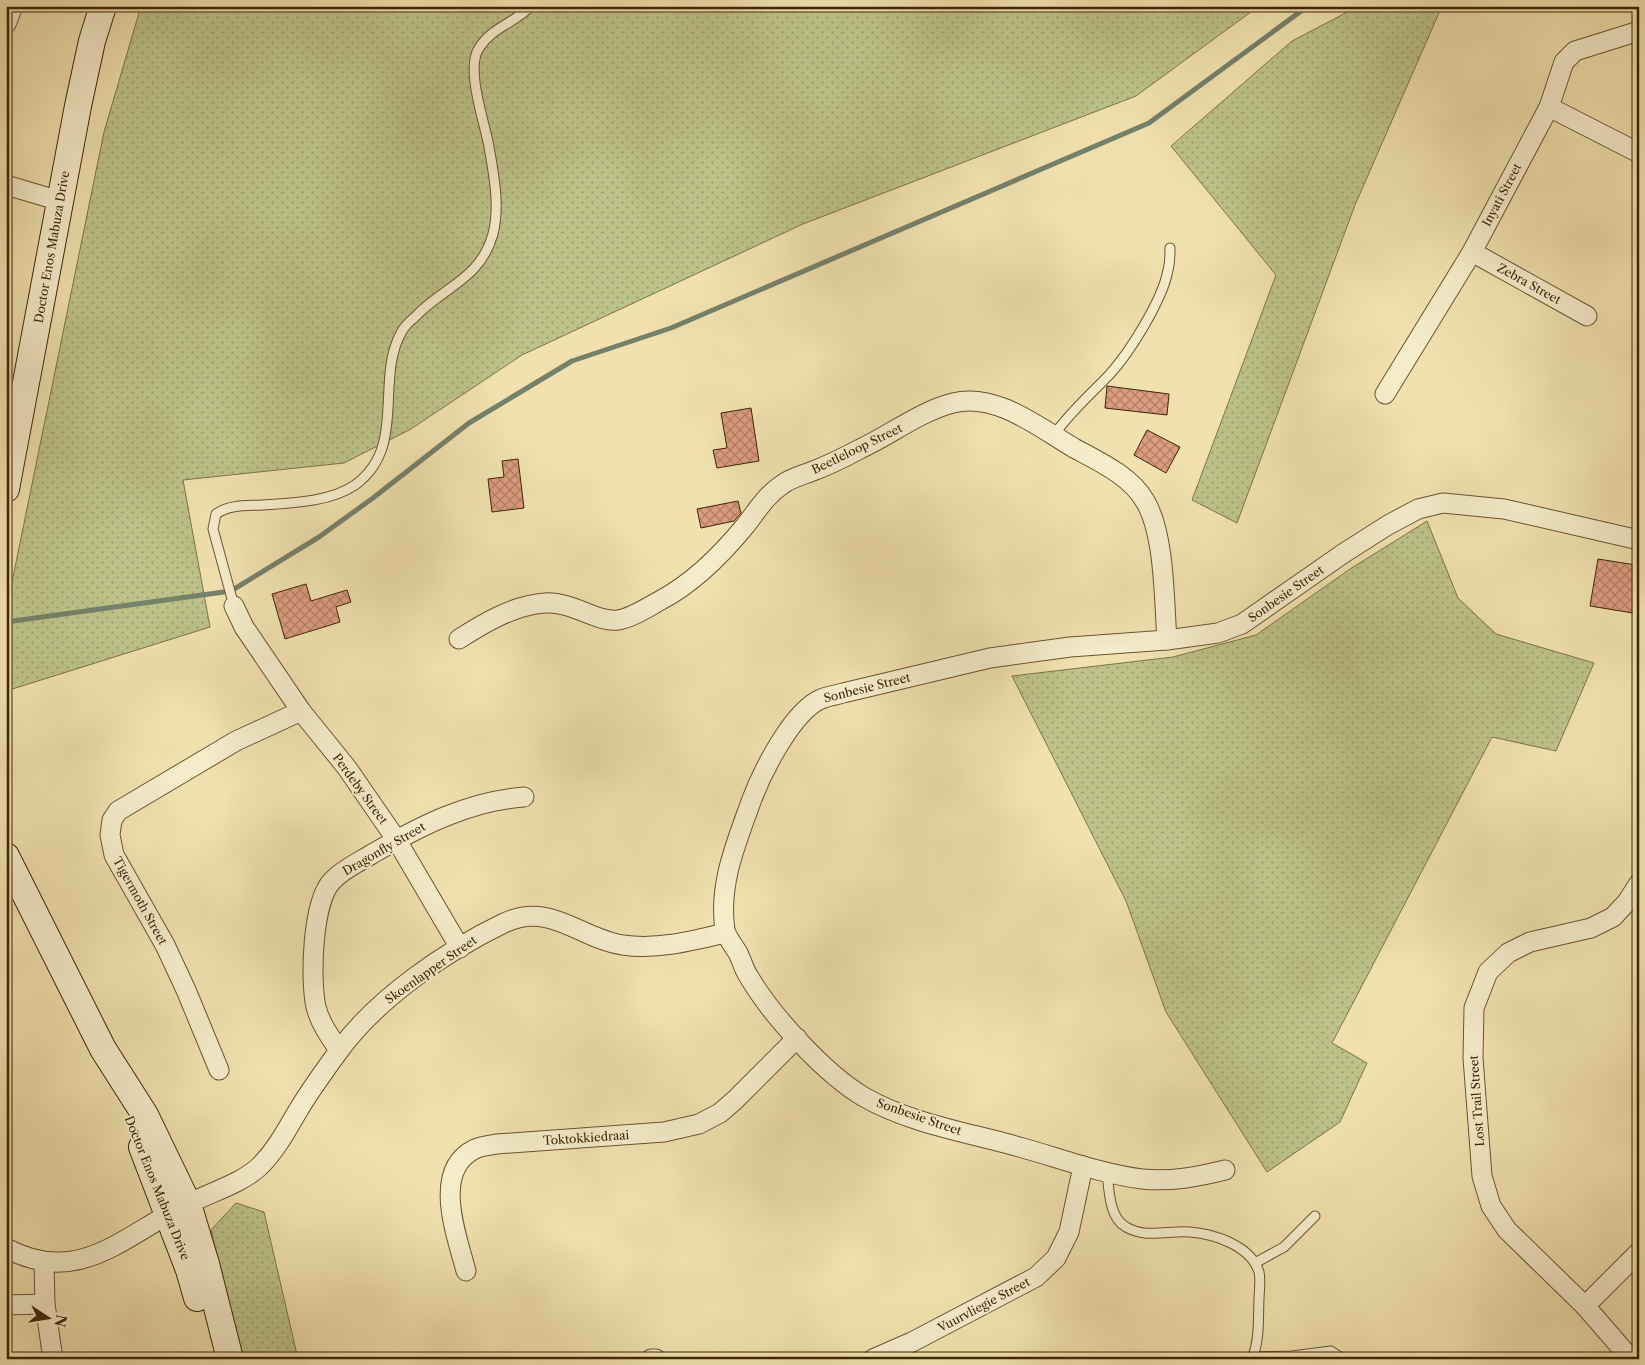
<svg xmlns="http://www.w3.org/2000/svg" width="1645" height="1365" font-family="'Libre Caslon Text',serif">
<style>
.grass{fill:url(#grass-dots);stroke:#7d7448}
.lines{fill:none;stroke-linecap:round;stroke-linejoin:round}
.stream{stroke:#758169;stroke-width:5}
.building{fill:url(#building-cross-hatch);stroke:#3e2507}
.lane-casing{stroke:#6a5431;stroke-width:11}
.street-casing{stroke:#6a5431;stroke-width:21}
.secondary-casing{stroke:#3e2507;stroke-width:28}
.lane{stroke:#f5ecca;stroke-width:9}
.street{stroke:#f5ecca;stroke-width:19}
.secondary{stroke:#f5ecca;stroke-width:26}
.labels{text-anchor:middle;stroke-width:4;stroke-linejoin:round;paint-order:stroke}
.street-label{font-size:12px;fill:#3e2507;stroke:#f5ecca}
</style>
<defs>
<pattern id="grass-dots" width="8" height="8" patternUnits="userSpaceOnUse" patternTransform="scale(1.25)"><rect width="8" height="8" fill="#bcc288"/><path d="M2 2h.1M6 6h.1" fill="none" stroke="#9a9d6d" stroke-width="1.8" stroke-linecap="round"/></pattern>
<pattern id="building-cross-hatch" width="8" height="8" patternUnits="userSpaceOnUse" patternTransform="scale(1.25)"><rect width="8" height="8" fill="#db9c7f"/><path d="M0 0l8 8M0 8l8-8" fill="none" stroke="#b37f66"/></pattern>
</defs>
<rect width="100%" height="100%" fill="#f0e1ae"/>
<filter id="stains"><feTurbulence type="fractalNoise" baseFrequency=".004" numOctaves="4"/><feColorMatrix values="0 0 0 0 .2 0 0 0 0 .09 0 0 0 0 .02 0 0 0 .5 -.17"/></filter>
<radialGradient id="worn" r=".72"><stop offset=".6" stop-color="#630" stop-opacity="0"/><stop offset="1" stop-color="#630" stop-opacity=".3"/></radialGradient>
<g class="grass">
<path d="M141,6h1118l-123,90 -333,128 -281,131 -111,74 -67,34 -161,17 27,147 -204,64v-73l5,-31 93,-455z"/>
<path d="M1359,6h83l-87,199 -118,318 -45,-23 84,-225 -105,-129 121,-105z"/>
<path d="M1427,521l31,77 38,36 98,29 -38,88 -64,-14 -160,306 35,20 -27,59 -73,50 -101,-160 -40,-111 -114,-225 161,-19 83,-22 94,-66z"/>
<path d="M236,1203l28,9 34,147h-57l-30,-129z"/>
</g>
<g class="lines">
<path class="stream" d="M6,622l225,-31 88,-54 54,-39 96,-75 103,-62 99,-33 478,-205 159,-117"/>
</g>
<g class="building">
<path d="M1107,386l62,8 -2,21 -62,-7z"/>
<path d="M751,408l8,53 -42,7 -4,-18 14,-2 -6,-35z"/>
<path d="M1147,430l33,17 -14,26 -32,-18z"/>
<path d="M518,459l6,49 -32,4 -4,-33 16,-2 -2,-16z"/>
<path d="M738,501l3,12 -7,8 -33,7 -4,-19z"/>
<path d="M1598,559l38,6 -3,18 6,1v30l-49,-8z"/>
<path d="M306,584l5,17 36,-11 4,12 -15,5 4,15 -55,17 -13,-45z"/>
</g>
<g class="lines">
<g class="lane-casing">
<g id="lane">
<path d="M1053,436c18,-25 37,-41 57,-62 20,-22 53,-75 58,-104 2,-7 2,-15 2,-22"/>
<path d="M234,606l-21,-77 3,-15c14,-10 31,-8 47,-9 29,-2 67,-3 92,-20 53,-38 19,-106 47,-154 3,-5 8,-10 13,-14 29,-31 65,-37 78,-83 7,-27 1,-59 -4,-87 -4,-24 -24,-78 -10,-99 13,-21 36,-25 52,-42"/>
<path d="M1107,1172c2,17 2,46 19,55 20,12 43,3 64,5 25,2 61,14 69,40 2,8 0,19 0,27 -1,20 1,40 -7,60"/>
<path d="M1255,1263l29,-16 31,-31"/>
<path d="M1253,1357l39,-1 39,-5 12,8"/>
</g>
</g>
<g class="street-casing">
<g id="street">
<path d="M6,24l7,-18"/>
<path d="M1549,107l90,46"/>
<path d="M6,185l54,16"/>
<path d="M1472,252l115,64"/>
<path d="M1385,394l87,-142 77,-145 15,-45 11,-11 64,-20"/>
<path d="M234,606l10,21 57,84 46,57 49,71 64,109"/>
<path d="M459,639c25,-16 55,-34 86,-36 27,-2 52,20 73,17 14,-2 30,-13 43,-20 32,-17 61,-46 84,-74 12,-15 21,-31 38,-42 8,-6 20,-9 30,-13 16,-6 32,-14 47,-22 30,-14 61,-38 93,-46 43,-11 87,25 121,45 24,13 57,28 71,53 20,33 19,100 22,139"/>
<path d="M339,1050c-9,-13 -19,-27 -23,-43 -6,-27 -4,-105 16,-126 11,-12 27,-19 40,-27 48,-28 97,-53 152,-57"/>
<path d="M219,1070l-33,-80 -21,-45 -51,-90 -4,-20 2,-15 6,-9 118,-70 65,-30"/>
<path d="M1225,1170c-28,7 -54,12 -83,9 -40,-5 -80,-20 -119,-31 -52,-15 -112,-24 -159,-51 -39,-23 -92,-81 -115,-120 -5,-7 -7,-16 -11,-24 -4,-7 -11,-15 -13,-23 -7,-46 12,-89 27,-131 11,-29 41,-88 69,-100 7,-3 15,-4 22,-6l147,-35 80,-11 97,-7 51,-7 24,-9 102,-71 44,-28 30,-16 25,-6 61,6 135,31"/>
<path d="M6,1248c74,40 119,-14 182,-44 23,-12 53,-20 72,-38 17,-17 27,-37 39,-57 12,-20 26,-39 39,-57 38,-53 108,-101 166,-129 47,-22 76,16 119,22 34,5 69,-4 102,-12"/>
<path d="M44,1262l1,42 8,55"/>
<path d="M466,1271c-9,-35 -35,-101 9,-122 6,-3 15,-4 22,-5l167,-12 35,-8 21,-11 15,-13 62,-62"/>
<path d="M6,1305l39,-1"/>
<path d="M1585,1306l54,-54"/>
<path d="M651,1359h5"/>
<path d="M873,1359l39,-17 124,-65 20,-19 13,-26 14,-66"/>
<path d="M1631,1359l-46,-53 -78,-76 -16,-24 -9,-30 -9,-118 1,-50 14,-36 20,-19 22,-11 61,-14 22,-11 14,-15 12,-19"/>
</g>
</g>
<g class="secondary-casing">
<g id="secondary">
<path d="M6,489l72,-383 14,-65 11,-35"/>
<path d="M6,856l97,193 42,66 43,89 18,60 24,95"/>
<path d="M142,1147l47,123 8,28"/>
</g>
</g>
<use href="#lane" class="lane"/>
<use href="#street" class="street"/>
<use href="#secondary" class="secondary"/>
</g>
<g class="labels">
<g class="street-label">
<text transform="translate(1502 195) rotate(-62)" y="4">Inyati Street</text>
<text transform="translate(52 247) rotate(-80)" y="4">Doctor Enos Mabuza Drive</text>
<text transform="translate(1529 284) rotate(29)" y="4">Zebra Street</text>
<text transform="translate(857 449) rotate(-26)" y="4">Beetleloop Street</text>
<text transform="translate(1286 594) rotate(-35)" y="4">Sonbesie Street</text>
<text transform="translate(867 688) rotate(-14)" y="4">Sonbesie Street</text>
<text transform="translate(360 789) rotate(54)" y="4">Perdeby Street</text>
<text transform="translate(384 849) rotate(-30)" y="4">Dragonfly Street</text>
<text transform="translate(140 901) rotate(61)" y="4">Tigermoth Street</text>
<text transform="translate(431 970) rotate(-35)" y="4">Skoenlapper Street</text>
<text transform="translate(1477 1101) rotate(-94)" y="4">Lost Trail Street</text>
<text transform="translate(919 1117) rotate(19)" y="4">Sonbesie Street</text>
<text transform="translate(586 1138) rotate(-4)" y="4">Toktokkiedraai</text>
<text transform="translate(157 1188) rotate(68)" y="4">Doctor Enos Mabuza Drive</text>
<text transform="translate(984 1305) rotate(-28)" y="4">Vuurvliegie Street</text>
</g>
</g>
<rect width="1645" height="1365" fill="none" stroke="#f0e1ae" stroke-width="25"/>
<rect x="8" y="8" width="1630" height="1350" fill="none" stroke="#3e2507" stroke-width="2.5"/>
<rect x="12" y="12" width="1620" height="1340" fill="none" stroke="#3e2507"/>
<g transform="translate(48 1318) rotate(102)" stroke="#f5ecca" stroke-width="4" paint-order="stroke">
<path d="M0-4L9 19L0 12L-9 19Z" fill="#3e2507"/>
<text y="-8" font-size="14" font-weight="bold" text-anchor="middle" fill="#3e2507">N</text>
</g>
<rect width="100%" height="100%" filter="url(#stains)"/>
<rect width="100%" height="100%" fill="url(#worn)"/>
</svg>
